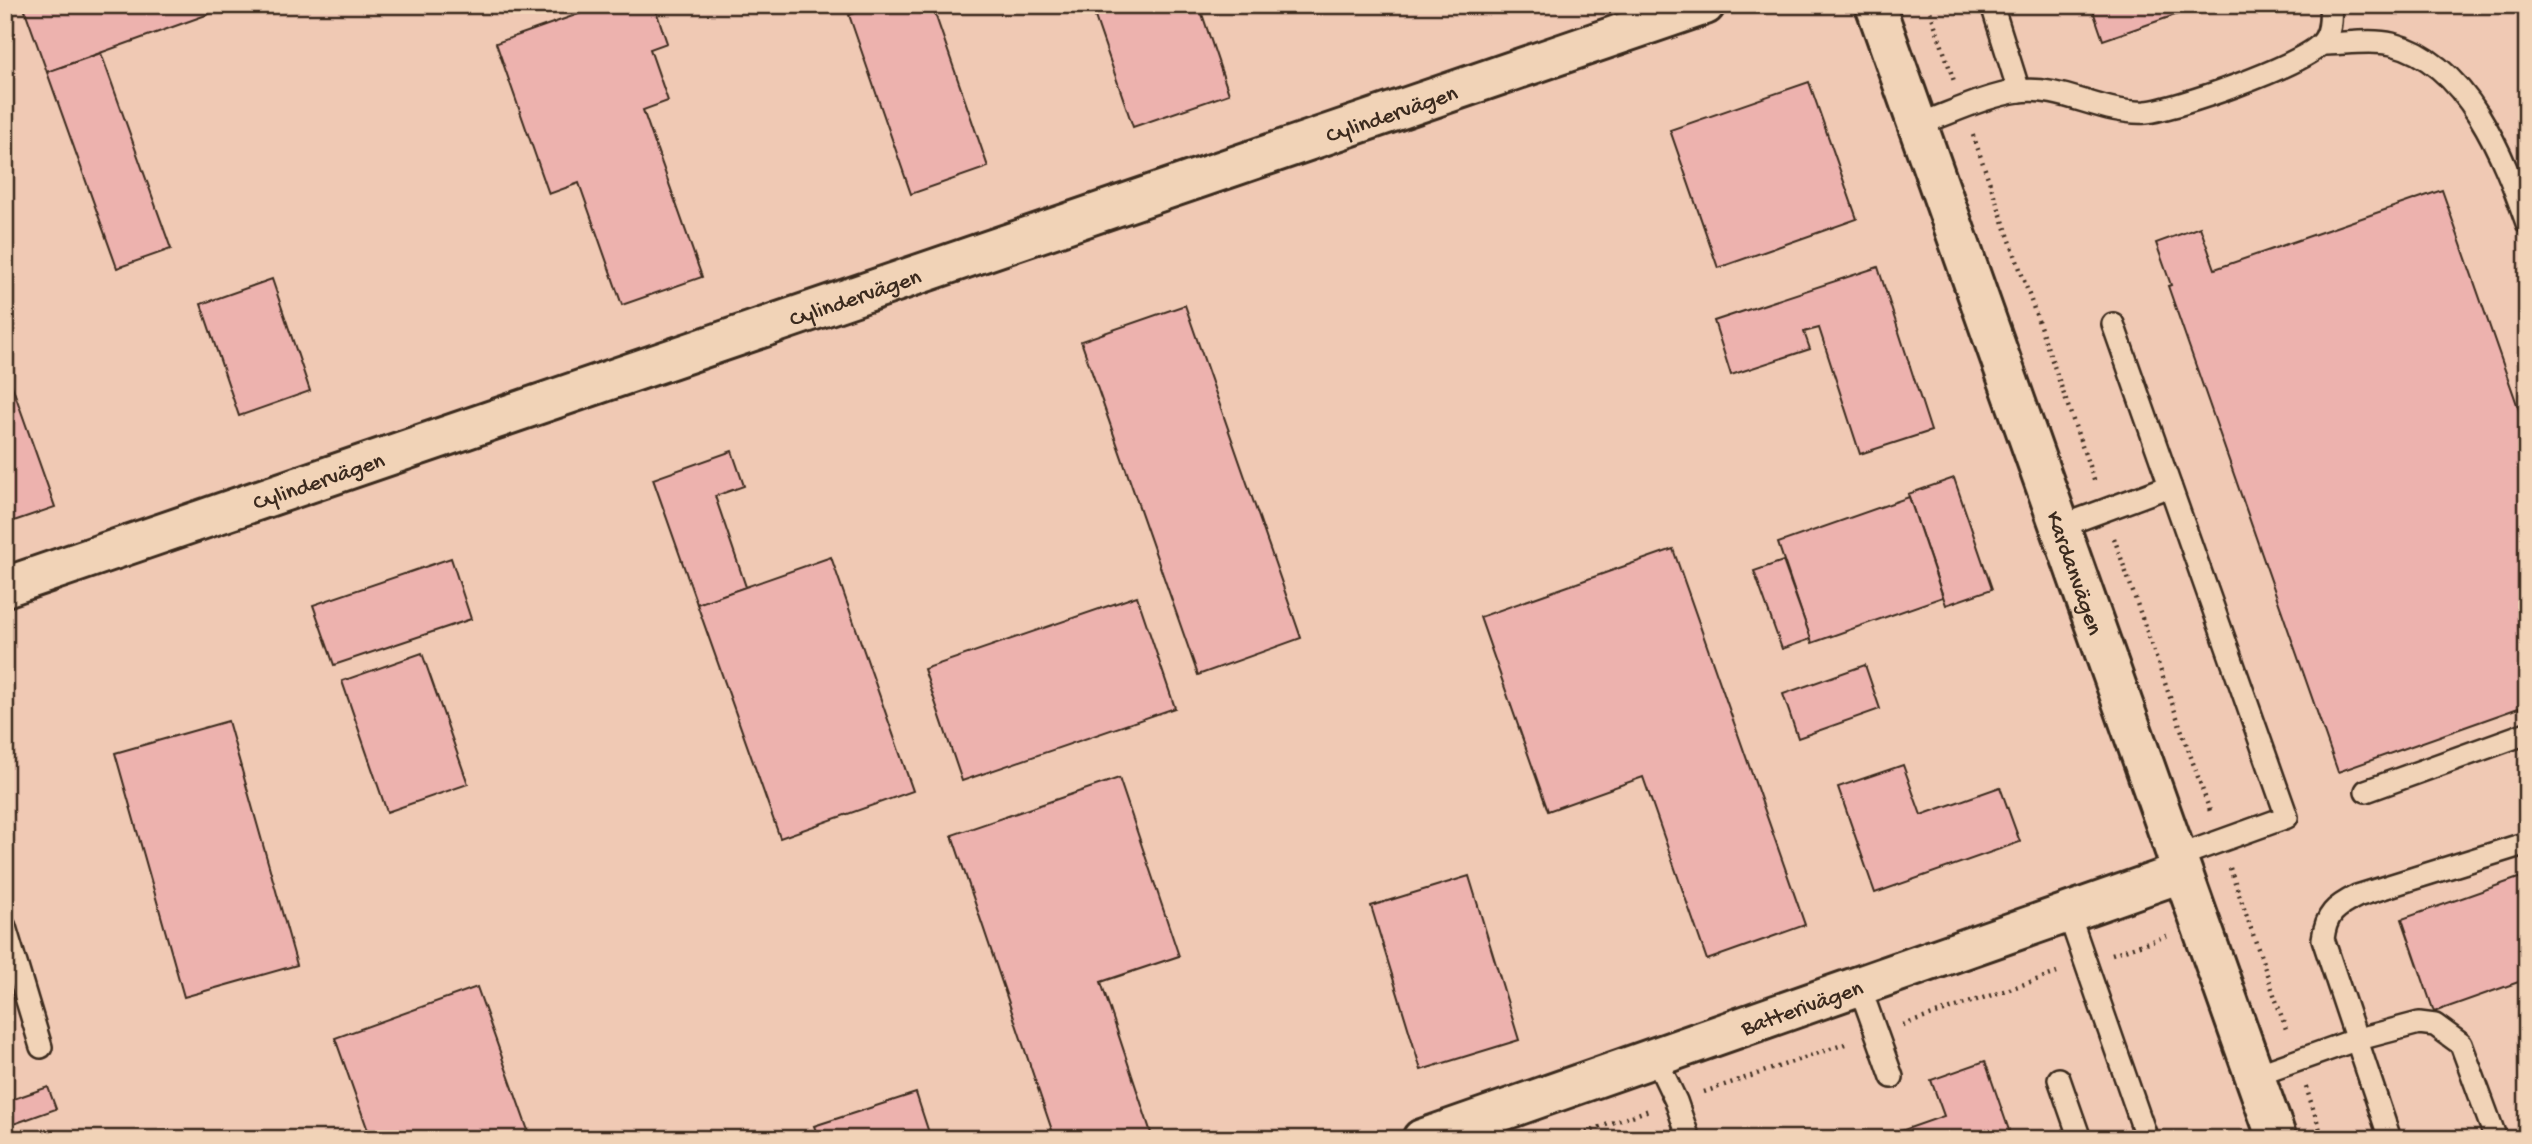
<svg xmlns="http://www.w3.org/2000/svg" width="2532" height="1144" font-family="'Gochi Hand',sans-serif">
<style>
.built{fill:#f0c9b4}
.building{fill:#edb2ae;stroke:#3b2a1e;stroke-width:2}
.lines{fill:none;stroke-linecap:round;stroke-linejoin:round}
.service-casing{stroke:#3b2a1e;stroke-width:26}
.minor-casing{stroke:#3b2a1e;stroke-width:44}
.path{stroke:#3b2a1e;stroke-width:4.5;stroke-dasharray:2 5;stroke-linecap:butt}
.service{stroke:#f1d3b7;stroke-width:21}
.minor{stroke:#f1d3b7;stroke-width:38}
.labels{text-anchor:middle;stroke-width:6;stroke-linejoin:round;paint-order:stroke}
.street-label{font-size:23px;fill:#3b2a1e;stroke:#f1d3b7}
</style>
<rect width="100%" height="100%" fill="#f1d3b7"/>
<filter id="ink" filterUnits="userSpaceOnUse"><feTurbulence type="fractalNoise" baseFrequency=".0143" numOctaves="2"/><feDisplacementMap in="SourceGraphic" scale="14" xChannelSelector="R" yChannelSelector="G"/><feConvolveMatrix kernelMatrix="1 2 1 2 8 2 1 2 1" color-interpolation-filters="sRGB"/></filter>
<g filter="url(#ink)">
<rect class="built" x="5" y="5" width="2522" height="1134"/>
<g class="building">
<path d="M23,5h211l-187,67z"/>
<path d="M604,5h50l13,38 -17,6 18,52 -25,9 59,167 -80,28 -43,-122 -30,11 -53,-151z"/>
<path d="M879,5h53l56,162 -77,27 -62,-179z"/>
<path d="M1091,5h108l30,89 -96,33z"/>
<path d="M2091,5h113l-101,35z"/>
<path d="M101,53l70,196 -54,19 -70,-196z"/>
<path d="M1809,82l48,137 -139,49 -48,-138z"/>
<path d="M2442,190l85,243v272l-189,67 -170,-486 3,-1 -15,-42 44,-16 15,42z"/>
<path d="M1878,267l53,164 -71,23 -41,-126 -15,4 6,17 -79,26 -17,-54z"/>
<path d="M272,279l38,112 -71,25 -38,-112z"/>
<path d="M1185,305l116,333 -103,37 -117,-334z"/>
<path d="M5,366l50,141 -50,17z"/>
<path d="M732,451l12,35 -29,10 31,91 -49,17 -44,-125z"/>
<path d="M1954,478l38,111 -46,16 -38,-111z"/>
<path d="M1909,497l34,100 -131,46 -34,-100z"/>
<path d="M1673,549l132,376 -98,35 -64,-183 -95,34 -68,-194z"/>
<path d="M831,557l82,234 -133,47 -83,-234z"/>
<path d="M451,558l20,61 -137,46 -21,-60z"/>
<path d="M1783,561l28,78 -29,10 -28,-78z"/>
<path d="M1137,596l38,112 -213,73 -38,-112z"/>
<path d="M422,653l46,131 -81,28 -45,-131z"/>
<path d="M1865,665l15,44 -82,29 -15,-44z"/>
<path d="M228,721l69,244 -113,32 -69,-244z"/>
<path d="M1903,765l18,50 79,-28 20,55 -145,51 -37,-106z"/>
<path d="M1119,778l60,178 -78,26 52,157h-98l-103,-304z"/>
<path d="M2527,875v104l-93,33 -32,-93z"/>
<path d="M1469,876l50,164 -98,30 -50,-164z"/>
<path d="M477,987l54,152h-160l-36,-101z"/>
<path d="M1985,1061l27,78h-134l66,-23 -13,-36z"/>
<path d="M48,1087l8,22 -51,18v-25z"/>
<path d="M916,1093l15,46h-112l-5,-13z"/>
</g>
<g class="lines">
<g class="service-casing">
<g id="service">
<path d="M1992,5l27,86"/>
<path d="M2322,44c21,0 50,-5 70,0 76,19 112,114 135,179"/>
<path d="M1917,125c32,-11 68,-29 102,-34 43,-6 83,24 127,21 31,-3 153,-46 174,-67 11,-10 11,-26 10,-40"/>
<path d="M2113,324l174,493 -111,40"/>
<path d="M2059,527l111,-41"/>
<path d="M2366,791l161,-58"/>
<path d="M2068,912l79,227"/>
<path d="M5,927l36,120"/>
<path d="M1859,985l33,92"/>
<path d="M1655,1057l21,44 13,38"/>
<path d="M2254,1076l101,-36 64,-17 16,2 26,19 35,95"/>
<path d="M2059,1079l21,60"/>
<path d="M2390,1139l-67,-200c3,-25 12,-32 34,-43l170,-53"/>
</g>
</g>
<g class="minor-casing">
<g id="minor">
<path id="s1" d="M1875,5l402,1134"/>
<path id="s2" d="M5,587l1700,-582"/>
<path id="s3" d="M1422,1139l759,-266"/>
</g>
</g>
<g class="path">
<path d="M1928,5l26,76"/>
<path d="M1973,135l122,348"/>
<path d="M2114,538l97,276"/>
<path d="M2230,868l57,164"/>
<path d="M2112,954l55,-18"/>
<path d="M1903,1025l154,-52"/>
<path d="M2306,1087l17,52"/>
<path d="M1704,1092l144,-49"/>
<path d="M1566,1139l83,-29"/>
</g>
<use href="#service" class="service"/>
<use href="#minor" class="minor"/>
</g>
</g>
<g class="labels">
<g class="street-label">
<text dy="8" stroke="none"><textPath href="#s2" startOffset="1465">Cylindervägen</textPath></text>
<text dy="8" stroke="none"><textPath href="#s2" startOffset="898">Cylindervägen</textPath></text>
<text dy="8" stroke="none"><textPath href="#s2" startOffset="331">Cylindervägen</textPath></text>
<text dy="8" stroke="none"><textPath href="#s1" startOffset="602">Kardanvägen</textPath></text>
<text dy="8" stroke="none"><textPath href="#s3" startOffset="402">Batterivägen</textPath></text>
</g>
</g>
<rect width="2532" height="1144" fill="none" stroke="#f1d3b7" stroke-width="28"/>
<rect x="14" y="14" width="2504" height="1116" fill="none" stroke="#3b2a1e" stroke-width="2.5" filter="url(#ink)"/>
</svg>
